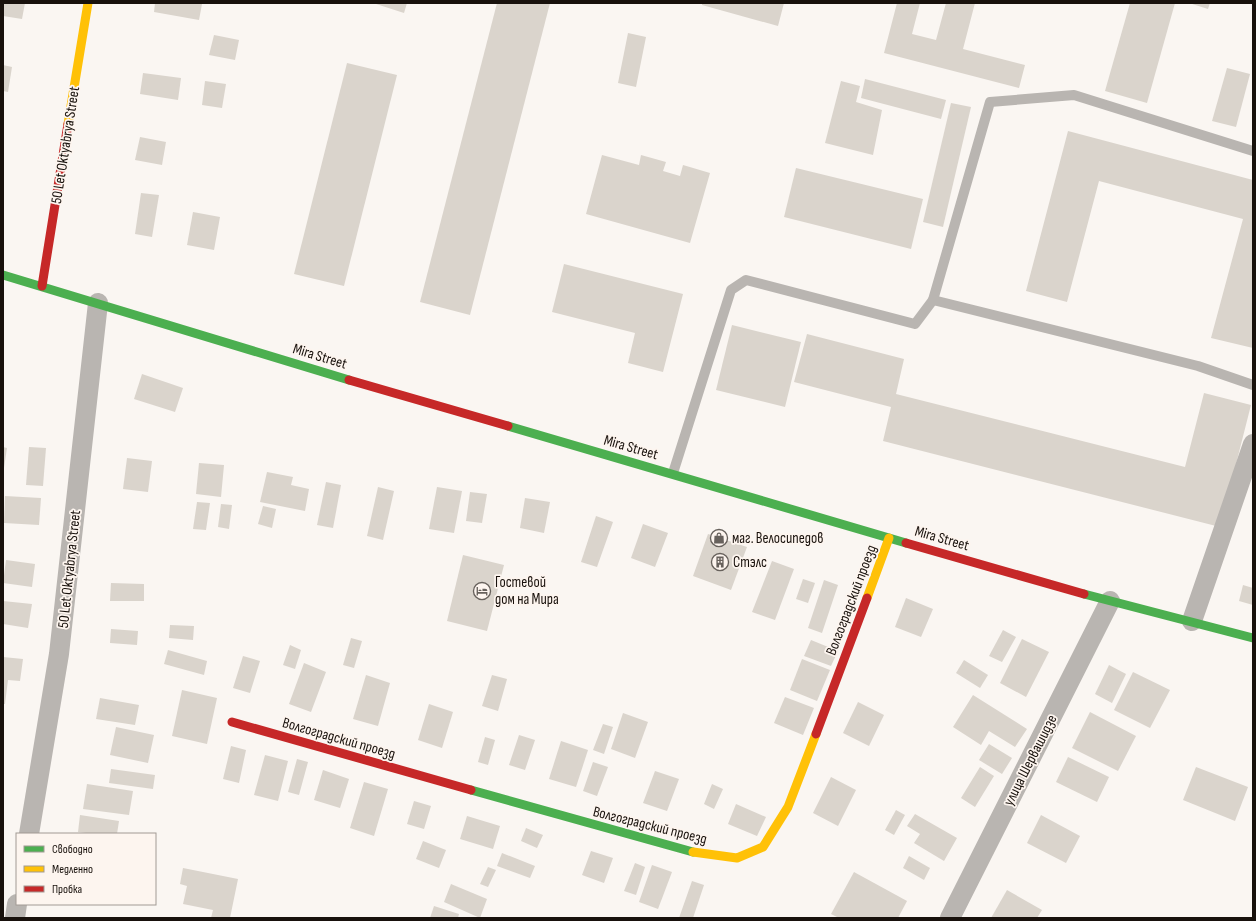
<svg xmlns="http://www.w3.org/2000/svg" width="1256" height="921" font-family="'Sofia Sans Condensed',sans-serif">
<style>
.building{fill:#dad4cc}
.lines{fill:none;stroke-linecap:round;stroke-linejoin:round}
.lane{stroke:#b9b5b1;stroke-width:10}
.street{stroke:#b9b5b1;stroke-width:20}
.fast{stroke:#4caf50;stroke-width:9}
.slow{stroke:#ffc107;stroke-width:9}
.jam{stroke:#c62828;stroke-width:9}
.labels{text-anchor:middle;stroke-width:3.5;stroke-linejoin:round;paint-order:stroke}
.street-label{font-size:15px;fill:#18110c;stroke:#fdf5ef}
.poi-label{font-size:15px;fill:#18110c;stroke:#fdf5ef;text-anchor:start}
</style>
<rect width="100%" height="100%" fill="#faf6f2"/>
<g class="building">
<path d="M3,3h22l-3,16 -19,-3z"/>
<path d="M155,3l47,1 -3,16 -45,-8z"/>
<path d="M373,3h34l-3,10z"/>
<path d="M497,3h53l-80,312 -50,-13z"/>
<path d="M702,3h82l-6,23 -76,-21z"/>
<path d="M897,3h23l-8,31 24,6 10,-37h29l-12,46 62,16 -6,23 -135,-35z"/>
<path d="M1130,3h45l-28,100 -42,-12z"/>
<path d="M1189,3h21l-2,6z"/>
<path d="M628,33l18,4 -10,50 -18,-4z"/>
<path d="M214,35l25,5 -4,20 -26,-5z"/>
<path d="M347,63l50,12 -53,211 -50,-12z"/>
<path d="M3,65l9,2 -4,25 -5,-1z"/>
<path d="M1227,68l23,6 -14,53 -24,-6z"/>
<path d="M143,73l38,5 -3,22 -38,-6z"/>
<path d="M865,79l81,21 -5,19 -80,-21z"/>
<path d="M205,81l21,3 -4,24 -20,-3z"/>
<path d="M841,81l19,5 -4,16 26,8 -9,45 -48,-12z"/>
<path d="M951,103l20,4 -28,120 -20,-5z"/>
<path d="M1068,131l185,49v168l-42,-10 32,-119 -144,-38 -32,121 -41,-11z"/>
<path d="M140,137l26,5 -4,23 -27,-5z"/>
<path d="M602,155l37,10 2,-10 25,7 -3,9 17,5 3,-11 27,8 -20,70 -104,-29z"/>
<path d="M796,168l127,31 -12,50 -127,-32z"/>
<path d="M141,193l18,2 -7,42 -17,-3z"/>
<path d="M193,212l27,5 -6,33 -27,-5z"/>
<path d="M564,264l119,30 -20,78 -35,-9 7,-30 -83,-21z"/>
<path d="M732,325l69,17 -16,65 -69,-17z"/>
<path d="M807,334l97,25 -8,35 289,73 19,-74 47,12 -31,122 -337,-86 8,-34 -97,-25z"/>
<path d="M142,374l41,14 -8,24 -41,-13z"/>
<path d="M3,447l4,1 -3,20h-1z"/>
<path d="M29,447l17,1 -3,38 -17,-1z"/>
<path d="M127,458l25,3 -4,31 -25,-3z"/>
<path d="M199,463l25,2 -3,32 -25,-3z"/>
<path d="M267,472l26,5 -2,8 18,4 -4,22 -45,-9z"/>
<path d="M326,482l15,3 -8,43 -16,-3z"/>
<path d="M378,487l16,4 -11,49 -16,-4z"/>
<path d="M437,487l25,4 -8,42 -25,-4z"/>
<path d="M470,492l17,2 -5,29 -16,-2z"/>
<path d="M5,496l36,2 -2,27 -35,-2z"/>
<path d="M525,498l25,4 -6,31 -24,-5z"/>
<path d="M197,502l13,1 -4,27 -13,-1z"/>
<path d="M221,504l11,1 -3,24 -11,-2z"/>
<path d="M263,506l13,3 -4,19 -14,-4z"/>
<path d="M596,516l17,6 -16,45 -16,-5z"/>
<path d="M643,524l25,9 -13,34 -24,-9z"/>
<path d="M708,534l39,13 -16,43 -38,-14z"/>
<path d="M463,555l41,10 -17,66 -40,-10z"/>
<path d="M6,560l29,4 -3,23 -29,-4z"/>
<path d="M772,561l22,8 -19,51 -23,-8z"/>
<path d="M803,579l12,4 -7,20 -12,-4z"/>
<path d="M824,580l14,5 -16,48 -14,-5z"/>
<path d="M111,583l33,1v17h-34z"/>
<path d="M1243,585l10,3v17l-14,-4z"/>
<path d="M906,598l27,11 -12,28 -26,-10z"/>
<path d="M3,601l29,3 -4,24 -25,-4z"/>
<path d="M170,625l24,1 -1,14 -24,-2z"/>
<path d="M111,629l27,2 -1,14 -27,-2z"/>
<path d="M1003,630l13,7 -14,25 -13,-6z"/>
<path d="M351,638l11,3 -8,27 -11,-3z"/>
<path d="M1022,639l27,13 -23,45 -26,-14z"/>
<path d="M811,640l27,11 -7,15 -27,-10z"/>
<path d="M290,645l11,5 -6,19 -12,-4z"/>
<path d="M168,650l39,11 -3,14 -40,-11z"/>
<path d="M243,656l17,5 -10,32 -17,-5z"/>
<path d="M3,657l20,2 -3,22 -12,-1 -3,24h-2z"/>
<path d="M802,659l28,11 -13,31 -27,-11z"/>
<path d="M964,660l24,15 -8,13 -24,-15z"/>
<path d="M304,663l22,9 -15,40 -22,-8z"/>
<path d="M1109,665l17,9 -14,29 -17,-9z"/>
<path d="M1133,672l37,18 -20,38 -36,-18z"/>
<path d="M366,675l24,8 -12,43 -25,-7z"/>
<path d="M492,675l15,4 -9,32 -16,-5z"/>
<path d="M182,690l35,8 -10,46 -35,-8z"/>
<path d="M973,695l54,34 -12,18 -26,-16 -8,14 -28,-18z"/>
<path d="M785,697l29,11 -11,27 -29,-12z"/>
<path d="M100,698l39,7 -4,20 -39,-6z"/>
<path d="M858,702l26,13 -15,31 -26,-13z"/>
<path d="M429,704l24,8 -11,36 -24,-8z"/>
<path d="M1090,712l46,24 -18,35 -46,-23z"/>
<path d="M623,713l25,9 -13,36 -24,-9z"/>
<path d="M603,724l10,3 -9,27 -11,-4z"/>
<path d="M116,727l38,8 -6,28 -38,-8z"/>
<path d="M519,735l16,5 -10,30 -16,-5z"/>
<path d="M485,737l10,3 -7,25 -10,-3z"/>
<path d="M561,741l27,9 -12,37 -27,-8z"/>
<path d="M989,744l23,14 -10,16 -23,-14z"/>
<path d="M231,746l15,4 -7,33 -16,-4z"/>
<path d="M265,755l23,6 -10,40 -24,-6z"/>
<path d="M1068,757l41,20 -12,25 -41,-20z"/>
<path d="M297,759l11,3 -9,33 -11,-3z"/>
<path d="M593,762l15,5 -11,29 -14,-5z"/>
<path d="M980,767l14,9 -19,31 -14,-9z"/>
<path d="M1196,767l52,20 -13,34 -52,-21z"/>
<path d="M111,769l44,6 -2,14 -44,-6z"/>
<path d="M323,770l26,9 -9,29 -26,-8z"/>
<path d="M655,771l24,8 -12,32 -24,-8z"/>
<path d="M831,777l25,13 -18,36 -25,-13z"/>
<path d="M364,782l24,7 -14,47 -24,-8z"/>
<path d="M87,784l46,7 -4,24 -46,-6z"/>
<path d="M712,784l11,5 -9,20 -10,-5z"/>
<path d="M414,801l17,5 -7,23 -17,-5z"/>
<path d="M736,804l30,13 -9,19 -29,-12z"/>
<path d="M896,810l9,5 -11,20 -9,-5z"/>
<path d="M915,814l42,24 -13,23 -30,-18 6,-9 -13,-8z"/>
<path d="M80,815l39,6 -2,13h-23l-16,-2z"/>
<path d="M1041,815l39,21 -14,27 -39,-20z"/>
<path d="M467,816l33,10 -7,23 -33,-10z"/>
<path d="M526,828l17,7 -6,13 -16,-7z"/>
<path d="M423,841l23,9 -7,18 -23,-9z"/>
<path d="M591,851l22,7 -9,25 -22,-8z"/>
<path d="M502,853l33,13 -5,12 -33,-12z"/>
<path d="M909,856l21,12 -6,12 -21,-12z"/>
<path d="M635,863l10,4 -9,28 -12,-4z"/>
<path d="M652,865l20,7 -14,37 -19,-7z"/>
<path d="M488,867l8,3 -8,17 -8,-3z"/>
<path d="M183,868l55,11 -8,39h-19l2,-8 -30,-6 4,-18 -7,-2z"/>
<path d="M854,872l53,29 -9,17h-59l-8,-4z"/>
<path d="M692,881l12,4 -11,33h-14z"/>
<path d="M451,884l36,15 -7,19 -36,-16z"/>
<path d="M1007,890l35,20 -5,8h-46z"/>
<path d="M434,906l25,8 -1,4h-28z"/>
</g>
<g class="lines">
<g class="lane">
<path d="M933,300l57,-198 84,-7 179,56"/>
<path d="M673,473l58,-183 15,-10 169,44 18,-24 265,66 55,19"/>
</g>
<g class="street">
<path d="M1192,621l61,-177"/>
<path d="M29,834l30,-180 39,-351"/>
<path d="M15,918l2,-14"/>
<path d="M950,918l160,-317"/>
</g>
<g class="fast">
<path d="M3,275l346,105"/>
<path d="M508,426l398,117"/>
<path d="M1084,594l169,44"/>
<path d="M471,790l222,62"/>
</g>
<g class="slow">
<path d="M68,124l20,-121"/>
<path d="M867,598l22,-60"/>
<path d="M693,852l44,6 26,-11 25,-40 28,-73"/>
</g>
<g class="jam">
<path d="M42,286l26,-162"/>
<path d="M349,380l159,46"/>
<path d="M906,543l178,51"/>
<path d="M232,722l239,68"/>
<path d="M816,734l51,-136"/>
</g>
</g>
<defs>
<g id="shop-ring" transform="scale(0.9)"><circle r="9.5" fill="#fdf5ef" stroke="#67615c" stroke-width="1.5"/><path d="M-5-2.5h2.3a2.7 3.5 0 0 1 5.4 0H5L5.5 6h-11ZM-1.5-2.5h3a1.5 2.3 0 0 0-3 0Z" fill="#67615c"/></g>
<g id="building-ring" transform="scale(0.9)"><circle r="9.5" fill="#fdf5ef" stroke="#67615c" stroke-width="1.5"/><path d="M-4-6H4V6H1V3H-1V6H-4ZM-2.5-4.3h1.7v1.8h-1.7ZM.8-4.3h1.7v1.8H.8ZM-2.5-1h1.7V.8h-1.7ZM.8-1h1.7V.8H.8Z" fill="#67615c"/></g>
<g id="hotel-ring" transform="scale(0.9)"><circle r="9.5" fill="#fdf5ef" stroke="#67615c" stroke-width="1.5"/><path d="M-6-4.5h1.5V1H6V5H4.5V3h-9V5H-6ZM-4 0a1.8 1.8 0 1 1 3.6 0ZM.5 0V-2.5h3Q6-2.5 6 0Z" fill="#67615c"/></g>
</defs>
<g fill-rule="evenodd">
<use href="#shop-ring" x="719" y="538"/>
<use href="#building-ring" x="720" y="562"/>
<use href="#hotel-ring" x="482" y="591"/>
</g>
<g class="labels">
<g class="street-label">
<text transform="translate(65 145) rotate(-81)" y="5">50 Let Oktyabrya Street</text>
<text transform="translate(320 356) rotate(17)" y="5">Mira Street</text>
<text transform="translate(631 447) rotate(16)" y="5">Mira Street</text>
<text transform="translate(942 538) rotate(16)" y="5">Mira Street</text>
<text transform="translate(69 569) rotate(-84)" y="5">50 Let Oktyabrya Street</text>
<text transform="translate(851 600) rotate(-69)" y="5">Волгоградский проезд</text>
<text transform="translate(339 738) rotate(16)" y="5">Волгоградский проезд</text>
<text transform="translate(1030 760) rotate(-63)" y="5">улица Шервашидзе</text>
<text transform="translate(650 825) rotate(14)" y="5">Волгоградский проезд</text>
</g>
<g class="poi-label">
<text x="732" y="543">маг. Велосипедов</text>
<text x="733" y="567">Стэлс</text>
<text x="495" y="587">Гостевой<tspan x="495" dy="17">дом на Мира</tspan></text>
</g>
</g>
<rect width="1256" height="921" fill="none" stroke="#18110c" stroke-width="8"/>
<rect x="16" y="833" width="140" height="72" fill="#fdf5ef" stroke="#a19a94"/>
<rect x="24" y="846" width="20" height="6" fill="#4caf50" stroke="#a19a94"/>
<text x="52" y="853" font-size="12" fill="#18110c">Свободно</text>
<rect x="24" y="866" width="20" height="6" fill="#ffc107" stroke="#a19a94"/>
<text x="52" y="873" font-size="12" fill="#18110c">Медленно</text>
<rect x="24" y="886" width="20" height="6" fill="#c62828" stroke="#a19a94"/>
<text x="52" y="893" font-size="12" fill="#18110c">Пробка</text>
</svg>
